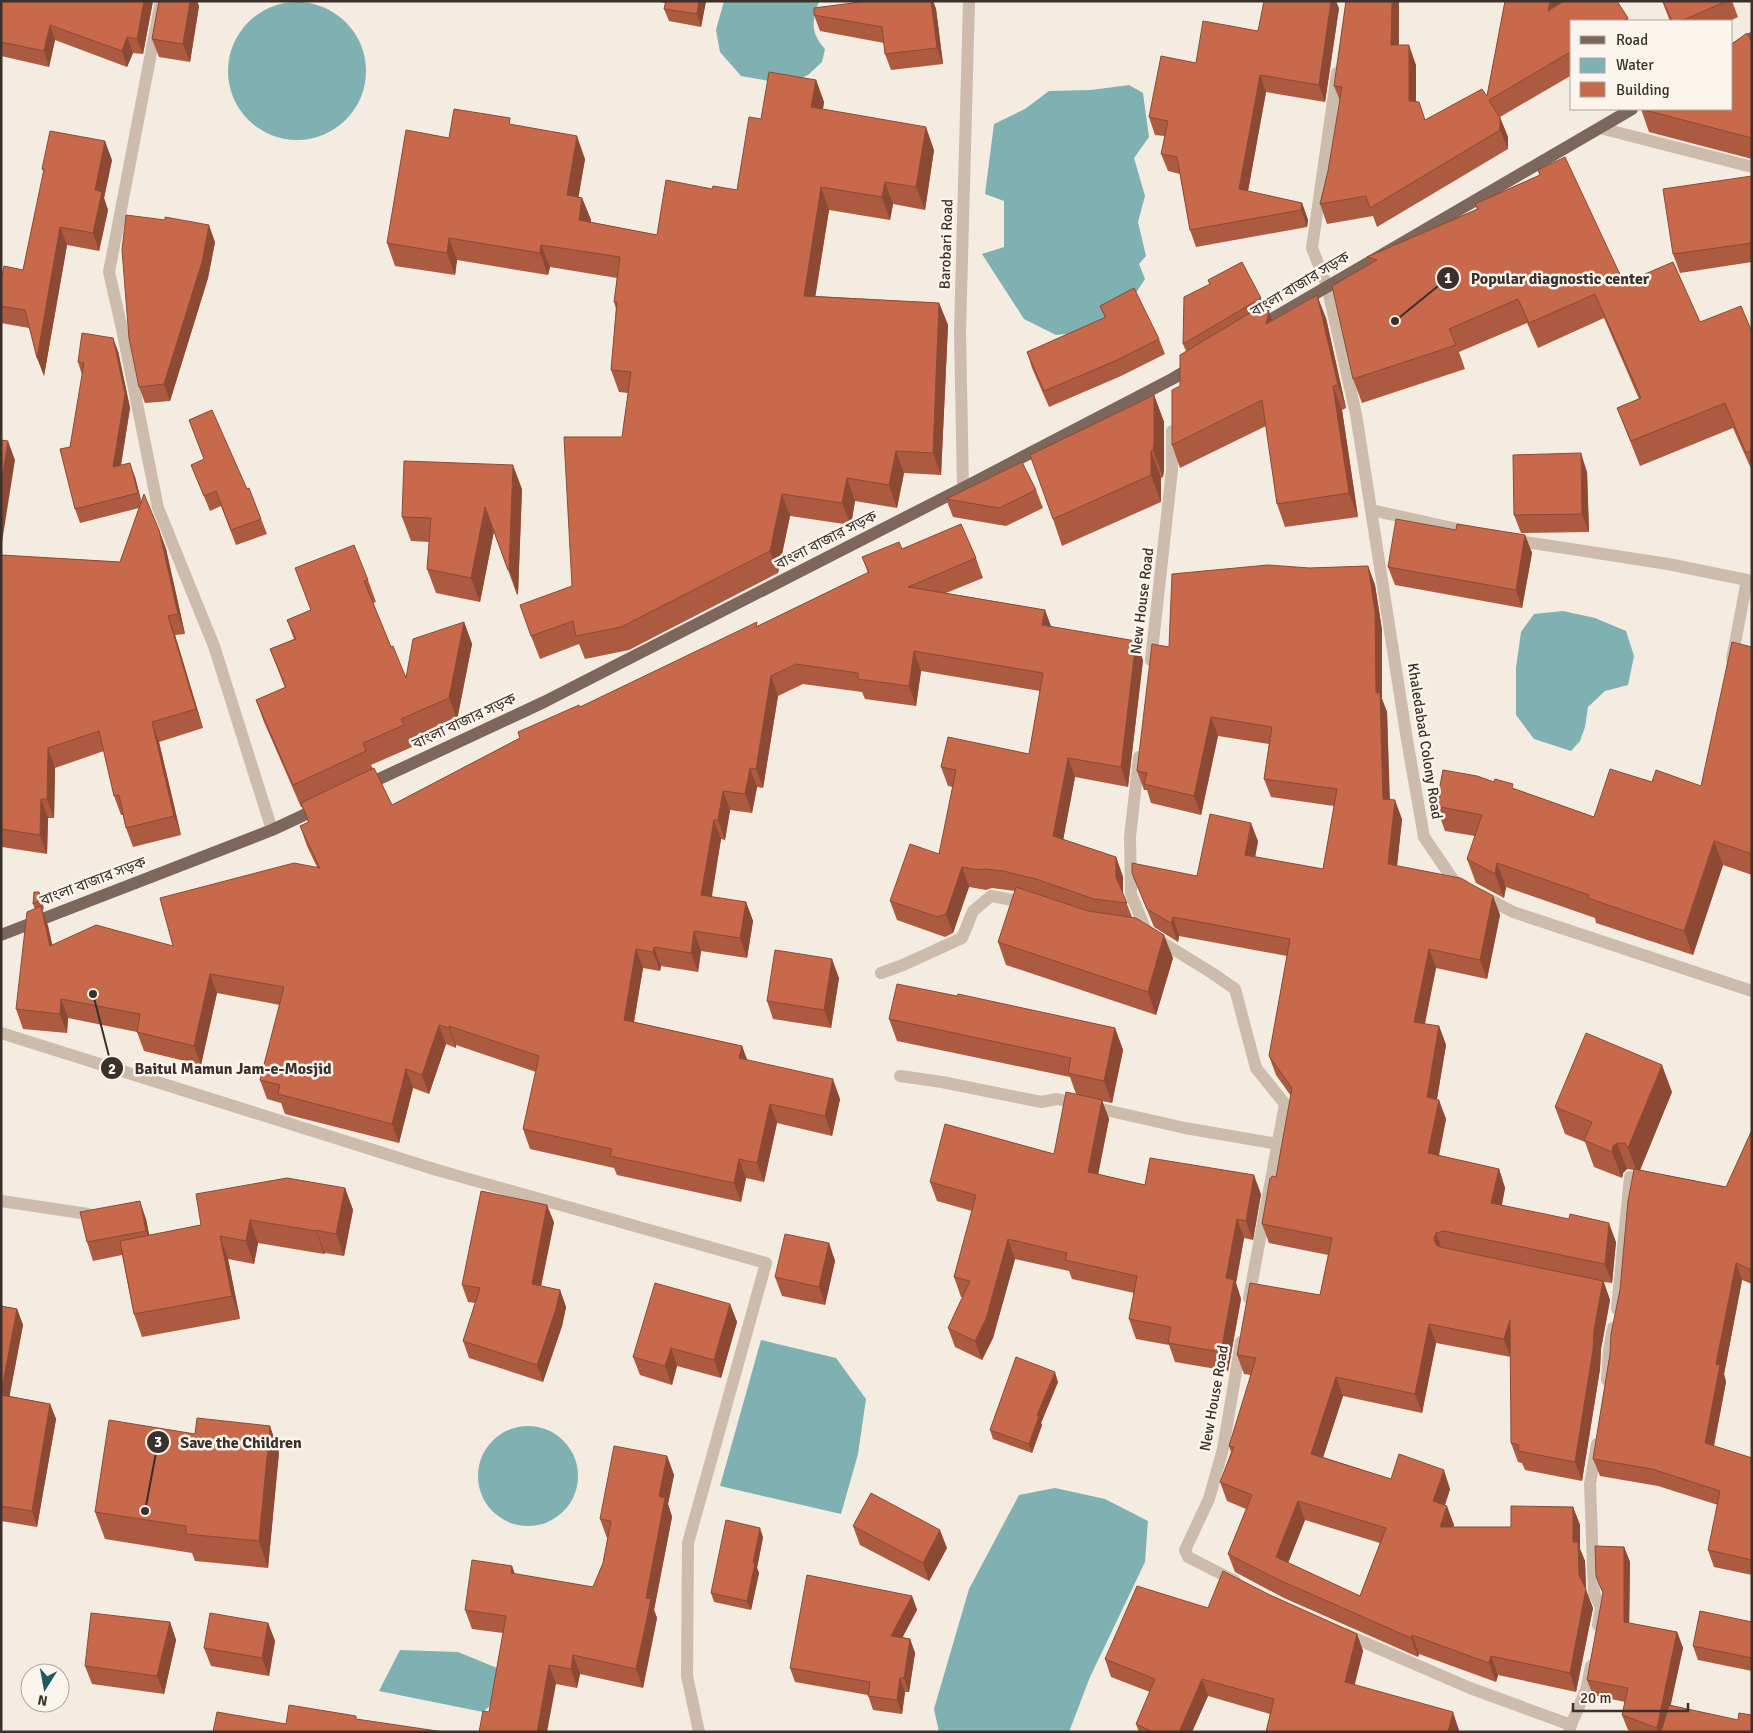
<svg xmlns="http://www.w3.org/2000/svg" width="1753" height="1733" font-family="Signika,'Noto Sans Bengali',sans-serif">
<style>
.water{fill:#7fb0b2}
.lines{fill:none;stroke-linecap:round;stroke-linejoin:round}
.minor{stroke:#cdbbac;stroke-width:12}
.major{stroke:#7d675c;stroke-width:12}
.wall{fill:#ac5a40;fill-rule:evenodd}
.shaded-wall{fill:#8c4a34}
.building{fill:#c8694b;stroke:#8c4a34;fill-rule:evenodd}
.labels{text-anchor:middle;stroke-width:5;stroke-linejoin:round;paint-order:stroke}
.street-label{font-size:15px;fill:#3b302b;stroke:#fbf5ee}
.leader{fill:none;stroke:#3b302b;stroke-width:2}
.callout-dot{fill:#3b302b;stroke:#fbf5ee;stroke-width:2}
.mark-label{font-size:15px;text-anchor:middle;font-weight:bold;fill:#fff}
.callout-label{font-size:16px;text-anchor:middle;font-weight:bold;fill:#3b302b;stroke:#fbf5ee;stroke-width:5;stroke-linejoin:round;paint-order:stroke}
</style>
<rect width="100%" height="100%" fill="#f4ebe1"/>
<g class="water">
<path d="M724,1h95c-7,21 -9,31 6,48l-3,13 -14,13 -21,9 -46,-8 -21,-24 -4,-22z"/>
<circle cx="297" cy="71" r="69"/>
<path d="M1129,85l14,8 6,44 -15,21 11,38 -7,26 8,34 -7,8 6,15 -17,26 -41,27 -31,3 -32,-16 -42,-65 22,-7v-46l-19,-7 9,-70 31,-15 24,-18 42,-1z"/>
<path d="M1563,611l32,7 31,13 8,25 -6,29 -23,6 -17,16 -3,20 -5,14 -9,10 -37,-12 -18,-24v-47l5,-36 13,-18z"/>
<path d="M761,1340l75,18 30,41 -8,55 -17,60 -121,-28z"/>
<circle cx="528" cy="1476" r="50"/>
<path d="M1055,1488l50,11 43,22 -3,41 -55,115 -21,55h-130l-5,-23 35,-120 50,-94z"/>
<path d="M400,1650l58,2 44,18 -5,29 -14,13 -104,-21z"/>
</g>
<g class="lines">
<g class="minor">
<path d="M161,1l-52,271 13,57 36,179 56,138 58,184"/>
<path d="M1337,73l-25,175 15,38 29,128 51,326 17,97 30,44 9,4"/>
<path d="M1600,128l152,39"/>
<path d="M963,488l-3,-156 9,-331"/>
<path d="M1371,510l100,22"/>
<path d="M1513,540l155,24 79,16 -15,79"/>
<path d="M1151,660l21,-190v-39"/>
<path d="M1139,757l-9,80 1,57 16,39 65,40 23,16 21,79 29,36 -36,194"/>
<path d="M1481,895l32,17 239,79"/>
<path d="M881,973l22,-8 59,-27 11,-27 18,-15 38,7"/>
<path d="M1,1033l436,137 329,93 -78,280 -1,133 12,56"/>
<path d="M900,1076l42,6 99,20 16,-3 128,29 93,16"/>
<path d="M1,1201l87,13"/>
<path d="M1617,1309l13,-132"/>
<path d="M1607,1380l2,-30 4,-22"/>
<path d="M1597,1444l-7,40 4,109 7,14 -3,18"/>
<path d="M1235,1581l-47,-24 -3,-7 24,-51 14,-50 18,-107"/>
<path d="M1345,1634l125,54 101,37 -2,7"/>
<path d="M1571,1725l15,-35 5,-24"/>
</g>
<g class="major">
<path d="M1732,50l20,-12"/>
<path d="M1258,327l374,-218"/>
<path d="M364,786l180,-84 419,-214 209,-109 22,-13"/>
<path d="M1,935l271,-105 47,-22"/>
</g>
</g>
<g class="wall">
<path d="M1,1h152l-10,53 -10,-1 -6,14 -72,-27 -6,27 -48,-11z"/>
<path d="M654,1h52l-5,26 -32,-6 -5,-12 1,-6z"/>
<path d="M868,1h65l3,8 7,55 -52,6 -6,-16 -1,-11 -64,-12 -6,-16z"/>
<path d="M1346,1h53v44l17,20v37l9,18 62,-24 18,-95h56v2l67,15 1,3h-57v54l-72,42 8,20v12l-131,78 -4,-11 -46,8 -7,-20 8,-33 12,-70 -6,-15z"/>
<path d="M1662,1h70l6,16 -8,4h-60z"/>
<path d="M199,6l-9,56 -31,-5 -7,-18z"/>
<path d="M1339,8l-14,94 -59,-10 -18,99 54,12 6,17 -1,7 -111,20 -6,-17 -10,-56 -12,-3 -7,-17 4,-18 -10,-1 -6,-18 47,-54 62,-32z"/>
<path d="M1752,42v117l-103,-27 -8,-23z"/>
<path d="M816,80l8,22 -1,7 111,41 -9,60 -32,-6 -3,16 -61,-10 -14,86 124,7 9,22 -7,150 -37,-2 -7,35 -42,-7 -4,24 -61,-9 -12,57 -149,77 -44,9 -6,-15 -39,15 -9,-23 41,-50 50,-149 6,-44 -9,-1 -8,-22 5,-61 -2,-7 3,-24 -67,-11 -2,8 -91,-15 -2,15 -60,-9 -8,-23 62,-105 63,-13 73,34 -7,38 4,1 9,22 -1,2 67,13 55,-46 25,1 24,-71z"/>
<path d="M112,160l-8,38 4,12 -9,41 -32,-6 -23,131 -15,-48 -28,-5v-47l22,-6 21,-97 -2,-4z"/>
<path d="M1538,170l86,113 76,39 52,10v139l-19,-43 -93,38 -23,-58 22,-9 -35,-81 -66,30 -11,-25 -68,29 6,17 -103,34 -9,-24 16,-115 -2,-7 110,-48 -2,-5 65,-29z"/>
<path d="M1752,176v86l-72,11 -7,-19z"/>
<path d="M215,242l-7,36 -38,123 -25,2 -6,-16z"/>
<path d="M1208,280l53,18 2,7 9,16 54,-3 20,90 -4,2 16,107 -73,10 -8,-23 -11,-78 -86,42 -8,-23 14,-94 -3,-7 27,-60z"/>
<path d="M1100,306l59,33 6,15 -44,22 -72,31 -17,-39 -5,-16 78,-34z"/>
<path d="M118,351l12,57 -9,58 14,11 6,25 18,28 7,19 19,85 -10,1 28,93 -44,14 22,93 -48,12 -7,-19 -3,-13h-2l-7,-19 -10,-45 -49,17 -1,50h-6l-1,36 -45,-7 -1,5v-297l119,7 19,-54 -59,15 -5,-14 -5,-62 12,-72 -4,-13z"/>
<path d="M1154,395l10,27v48l-1,7 -2,1v24l-99,44 -9,-27z"/>
<path d="M191,465l56,24 2,-1 18,46 -31,11 -15,-39 -11,5z"/>
<path d="M1587,472l2,60 -68,1 -7,-18z"/>
<path d="M522,489l-4,105 -1,1 -23,-64 -14,71 -44,-9 -9,-24 2,-27 -18,-1 -9,-24z"/>
<path d="M1036,490l7,18 -37,18 -53,-9 -7,-18z"/>
<path d="M1525,535l7,18 -10,55 -127,-23 -7,-18z"/>
<path d="M902,549l74,9 7,20 -37,15 99,17 6,17 92,33 -15,127 -53,-10 -12,63 53,17 7,20v17l9,23 41,41 -17,57 -150,-50 -8,-23 17,-51 -23,-3 -6,2 -17,-3 -16,46 -8,4 -48,-17 -7,-19 49,-47 14,-67 -5,-1 -7,-19 88,-13 11,-63 -119,-20 -5,35 -51,-7 -3,-7 -59,-8 -25,12 -15,92 -6,-1 -5,26 -22,-3 -5,30 -4,-1 -10,58 35,5 7,19 -6,37 -46,-7 -3,21 -37,-6 -1,5 -17,-3 -9,54 108,24 5,14 93,39 -8,37 -55,-13 -13,59 -18,-4 -5,24 -124,-27 -3,-7 -84,-19 -7,-20 13,-57 -80,-27v3l-10,-4 -17,50 -16,-6 -14,55 -114,-29 -4,-11 -14,-4 -7,-19 20,-75 -63,-12 -16,72 -57,-14 -7,-19 -69,-14 -1,15 -44,-4 -7,-20 19,-100 -2,-5 6,-12 5,17 -2,1 6,16 4,19 121,1 144,-79 -10,-21 -7,-20 8,-4 -6,-15h-1l-37,-85 -8,-22 29,-12 -15,-39 24,-10 -7,-19 24,-10 -16,-42 73,12 8,22 -3,1 18,44 15,31 58,-56 8,22 -15,76 -48,21 3,6 -41,18 21,40 128,-67 -2,-6 62,-25 178,-81 110,-53 -6,-16z"/>
<path d="M1368,566l7,19 7,45v69l5,13 3,88 12,19 -5,47 96,30 7,19 -13,64 -51,-11 -11,56 14,2 7,19 -9,54 9,20 -7,37 60,13 6,19 -3,17 114,37 -4,41 -8,-1 6,18 -9,49 -1,20 -18,112 -57,-11 -3,-7 -4,-1 -7,-19v-86l-75,-14 -14,70 -79,-17 -20,61 68,22 59,10 -5,16 9,20 -1,2h58l62,-20 7,18v24l5,12 1,29 7,18 -17,84 -78,-17 -2,7 -77,-28 -1,3 -134,-59 -49,-26 -7,-18 18,-45 -19,-8 -7,-19 11,-30 -2,-6 22,-71 -7,-1 -7,-19 83,-60 8,-40 -59,-12 -7,-19 9,-45 5,-2 15,-81 -15,-21 -7,-19 18,-100 -108,-20 -1,6 -24,-15 -22,-54 65,3 61,-35 -3,16 68,12 11,-63 -63,-9 -7,-18 5,-35 -51,-8 -17,79 -50,-12 -4,-13h-3l-7,-19 32,-124 141,-79zM1305,1520l75,23 -20,53 -72,-33z"/>
<path d="M1752,647v228l-29,-10 -30,90 -97,-32 -1,-5 -89,-31 -2,11 -28,-15 -9,-24 8,-23 -30,-5 -9,-25 79,-17 79,28 58,-35 49,4z"/>
<path d="M839,978l-8,50 -58,-9 -6,-18z"/>
<path d="M957,996l158,32 8,22 -11,53 -10,-2 7,18 -11,55 47,11 116,9 -8,46 -9,-2 -8,45 5,16 -13,72 -53,-9 -6,-17 -33,-6 -7,-20 5,-26 -62,-14 -3,-8 -54,-12 -22,79 -11,22 -27,-13 -7,-19 15,-31h-2l-7,-20 18,-66 -35,-10 -7,-19 124,-28 22,-60 -6,-17 -173,-36 -8,-22z"/>
<path d="M1672,1092l-32,78 86,17 26,-57v154l-10,-4 -18,94 2,8 -12,64 38,12v117l-38,-8 -6,-17 10,-45 -60,-19 -58,-10 -7,-17 27,-169 14,-120 -7,-1 -4,4 -1,5 -28,-11 -9,-25 -20,-8 -10,-27z"/>
<path d="M345,1188l8,22 -9,46 -19,-3 -1,1 -66,-11 -4,21 -26,-5 12,60 -98,18 -8,-23 -12,-59 -29,6 -6,-19 59,-23 3,16 52,-10z"/>
<path d="M554,1222l-13,64 19,4 6,17 -4,19 -19,56 -74,-24 -6,-17 12,-38 -7,-1 -6,-17z"/>
<path d="M829,1243l6,18 -10,44 -43,-9 -7,-19z"/>
<path d="M730,1304l7,18 -16,56 -44,-12 -5,19 -32,-10 -7,-18z"/>
<path d="M1,1306l16,3 6,16 -14,71 41,8 6,15 -19,108 -36,-6z"/>
<path d="M1058,1382l-17,41 1,2 -10,28 -39,-14 -3,-9z"/>
<path d="M279,1452l-11,116 -73,-7 -3,-8 -87,-14 -10,-27z"/>
<path d="M667,1456l7,19 -6,29 4,13 -18,93 3,8 -14,70 -63,-14 -3,14 -21,-4 -67,28 14,-79 -31,-4 -7,-19 50,-36 78,13 10,-24 5,-25h-1l-7,-19z"/>
<path d="M853,1526l94,22 -18,33 -69,-36z"/>
<path d="M763,1537l-6,31 2,5 -8,37 -37,-8 -3,-9z"/>
<path d="M1624,1547l6,15 -1,61 48,9 6,16 -13,58 82,26h-120l-4,-2 -6,-15 3,-13 -32,-7 -6,-15 16,-86 -7,-18z"/>
<path d="M1270,1595l87,39 6,17 -9,34 105,45v2h-193l4,-18 -62,-18 -16,36h-53l-3,-8 14,-32 -39,-15 -6,-18 103,-51z"/>
<path d="M912,1596l5,14 -15,27 8,2 5,14 -6,39h-4l-3,22 -29,-4 -5,-15 -73,-13 -5,-14z"/>
<path d="M170,1622l6,18 -12,54 -72,-10 -7,-18z"/>
<path d="M1752,1622v49l-54,-11 -5,-14z"/>
<path d="M268,1623l7,18 -6,35 -58,-10 -7,-18z"/>
</g>
<g class="shaded-wall">
<path d="M144,1h9l-10,53 -6,-15z"/>
<path d="M190,1h7l2,5 -9,56 -7,-18z"/>
<path d="M699,1h7l-5,26 -4,-13z"/>
<path d="M931,1h2l3,8 7,55 -6,-16z"/>
<path d="M1331,1h5l3,7 -14,94 -6,-17z"/>
<path d="M1392,1h7l-1,63 -7,-19z"/>
<path d="M1550,1h11l-6,30 -7,-20z"/>
<path d="M50,25l5,15 -6,27 -5,-16z"/>
<path d="M127,37l6,16 -6,14 -5,-16z"/>
<path d="M1409,45l7,20v56l-7,-20z"/>
<path d="M1260,75l6,17 -21,115 -6,-18z"/>
<path d="M816,80l8,22 -5,28 -8,-23z"/>
<path d="M1500,118l8,19v12l-8,-19z"/>
<path d="M926,127l8,23 -9,60 -9,-23z"/>
<path d="M577,136l8,23 -10,59 -8,-23z"/>
<path d="M105,141l7,19 -8,38 4,12 -9,41 -6,-18 2,-43z"/>
<path d="M885,182l8,22 -3,16 -8,-23z"/>
<path d="M821,187l8,23 -17,108 -8,-22z"/>
<path d="M582,198l9,22 -4,22 -8,-22z"/>
<path d="M1302,203l6,17 -1,7 -6,-17z"/>
<path d="M209,225l6,17 -7,36 -38,123 -6,-17z"/>
<path d="M60,227l7,18 -23,131 -7,-18z"/>
<path d="M449,238l8,22 -2,15 -8,-22z"/>
<path d="M541,245l9,22 -2,8 -8,-22z"/>
<path d="M1317,295l9,23 20,90 -8,-23z"/>
<path d="M939,303l9,22 -7,150 -8,-22z"/>
<path d="M1269,311l8,24 -11,-11z"/>
<path d="M113,338l5,13 12,57 -12,73 -5,-14z"/>
<path d="M1333,386l9,24 16,107 -9,-24z"/>
<path d="M1154,395l10,27v48l-1,7 -10,-27z"/>
<path d="M8,441l7,19 -13,82 -1,-59z"/>
<path d="M896,451l8,22 -7,35 -8,-23z"/>
<path d="M1151,451l10,27v24l-10,-27z"/>
<path d="M1581,453l6,19 2,60 -7,-18z"/>
<path d="M130,463l5,14 8,30 -5,-14z"/>
<path d="M513,465l9,24 -4,105 -9,-24z"/>
<path d="M847,478l8,23 -4,24 -9,-22z"/>
<path d="M782,494l8,22 -12,57 -8,-22z"/>
<path d="M485,507l9,24 -14,71 -9,-24z"/>
<path d="M159,530l7,19 19,85 -7,-20z"/>
<path d="M1525,535l7,18 -10,55 -6,-18z"/>
<path d="M1368,566l7,19 7,45v69l5,13 3,106 -7,-19z"/>
<path d="M1045,610l7,19 -10,-4z"/>
<path d="M168,616l7,19 28,93 -7,-19z"/>
<path d="M464,622l8,22 -15,76 -8,-22z"/>
<path d="M1136,641l7,19 -15,127 -7,-20z"/>
<path d="M914,651l7,20 -5,35 -7,-20z"/>
<path d="M771,676l7,20 -15,92 -7,-19z"/>
<path d="M1211,717l7,19 -17,79 -7,-19z"/>
<path d="M152,722l7,20 22,93 -7,-19z"/>
<path d="M48,748l7,20 -1,50 -7,-19z"/>
<path d="M1068,758l7,19 -15,79 -7,-20z"/>
<path d="M750,768l7,19 -5,26 -7,-19z"/>
<path d="M723,791l7,19 -5,30 -7,-20z"/>
<path d="M41,799l7,19 -1,36 -7,-19z"/>
<path d="M1395,800l7,19 -7,64 -7,-19z"/>
<path d="M714,820l7,19 -12,76 -8,-20z"/>
<path d="M1251,823l7,18 -6,33 -7,-19z"/>
<path d="M1714,841l9,24 -30,90 -9,-24z"/>
<path d="M1116,857l7,20v20l-7,-20z"/>
<path d="M1497,863l9,24 -2,11 -9,-24z"/>
<path d="M962,867l7,20 -16,46 -7,-19z"/>
<path d="M39,892l3,9 2,8 -3,-9z"/>
<path d="M1493,896l7,19 -13,64 -7,-19z"/>
<path d="M746,902l7,19 -6,37 -7,-20z"/>
<path d="M41,906l7,20 9,39 -7,-19z"/>
<path d="M1173,917l6,19 -1,6 -7,-19z"/>
<path d="M694,931l7,20 -3,21 -7,-19z"/>
<path d="M1164,935l9,23 -17,57 -8,-23z"/>
<path d="M654,947l7,19 -1,5 -7,-19z"/>
<path d="M636,949l7,19 -12,71 -7,-19z"/>
<path d="M1429,949l7,19 -15,73 -7,-19z"/>
<path d="M832,959l7,19 -8,50 -7,-18z"/>
<path d="M210,974l7,19 -16,72 -7,-19z"/>
<path d="M61,999l7,19 -1,15 -7,-19z"/>
<path d="M439,1025l7,19 -17,50 -7,-19z"/>
<path d="M449,1026l7,19v3l-7,-20z"/>
<path d="M1439,1026l7,19 -12,71 -7,-19z"/>
<path d="M1115,1028l8,22 -11,53 -8,-22z"/>
<path d="M742,1046l7,19 -10,-7z"/>
<path d="M1662,1065l10,27 -34,83 -10,-27z"/>
<path d="M406,1069l7,19 -14,55 -7,-19z"/>
<path d="M833,1079l7,20 -8,37 -7,-20z"/>
<path d="M1102,1100l7,19 -14,72 -7,-19z"/>
<path d="M1439,1100l7,19 -11,53 -7,-19z"/>
<path d="M770,1104l7,19 -13,59 -7,-19z"/>
<path d="M1617,1143l10,26 -4,4 -1,5 -10,-26 1,-6z"/>
<path d="M739,1159l7,19 -5,24 -7,-19z"/>
<path d="M1499,1169l6,19 -7,34 -7,-19z"/>
<path d="M1254,1175l7,19 -8,46 -7,-19z"/>
<path d="M345,1188l8,22 -9,46 -8,-22z"/>
<path d="M140,1201l6,18 6,30 -6,-18z"/>
<path d="M547,1205l7,17 -16,79 -6,-17z"/>
<path d="M1237,1219l7,19 -8,45 5,16 -13,72 -7,-19 5,-74z"/>
<path d="M250,1220l8,23 -4,21 -8,-23z"/>
<path d="M1609,1223l7,19 -4,41 -7,-19z"/>
<path d="M316,1230l9,23 -1,1 -8,-23z"/>
<path d="M1436,1233l7,19 -2,5 -7,-19z"/>
<path d="M220,1236l8,23 12,60 -8,-23z"/>
<path d="M1008,1239l7,20 -22,79 -11,22 -7,-19z"/>
<path d="M829,1243l6,18 -10,44 -6,-18z"/>
<path d="M1736,1263l6,17 -18,94 2,8 -15,78 -6,-17 11,-79z"/>
<path d="M1603,1281l7,19 -9,49 -1,20 -18,112 -7,-19 19,-132z"/>
<path d="M560,1290l6,17 -4,19 -19,56 -6,-17z"/>
<path d="M730,1304l7,18 -16,56 -7,-18z"/>
<path d="M17,1309l6,16 -16,85 -6,-14v-3z"/>
<path d="M1510,1320l1,38 -7,-19z"/>
<path d="M1429,1324l7,19 -14,70 -7,-19z"/>
<path d="M671,1348l6,18 -5,19 -7,-19z"/>
<path d="M1055,1372l3,10 -17,41 1,2 -10,28 -3,-9 8,-29z"/>
<path d="M1336,1377l7,19 -25,77 -7,-19z"/>
<path d="M50,1404l6,15 -19,108 -5,-16z"/>
<path d="M270,1426l9,26 -11,116 -9,-27z"/>
<path d="M667,1456l7,19 -6,29 4,13 -18,93 3,8 -14,70 -7,-19 10,-71 13,-102z"/>
<path d="M1444,1470l6,19 -10,31 -7,-19z"/>
<path d="M1298,1501l7,19 -22,56 -7,-19z"/>
<path d="M1447,1506l7,19 -7,21 -7,-19z"/>
<path d="M1573,1507l7,18v24l5,12 1,29 7,18 -17,84 -6,-19 9,-98 -6,-33z"/>
<path d="M760,1528l3,9 -6,31 2,5 -8,37 -4,-9 6,-38z"/>
<path d="M940,1530l7,18 -18,33 -6,-18z"/>
<path d="M1624,1547l6,15 -1,75 -5,-15z"/>
<path d="M512,1566l7,19 -8,-12z"/>
<path d="M912,1596l5,14 -21,40 -5,-14z"/>
<path d="M170,1622l6,18 -12,54 -7,-18z"/>
<path d="M268,1623l7,18 -6,35 -7,-18z"/>
<path d="M1677,1632l6,16 -18,84h-6l-2,-4z"/>
<path d="M1357,1634l6,17 -12,49 -6,-18z"/>
<path d="M1412,1635l7,19 -1,3 -7,-19z"/>
<path d="M910,1639l5,14 -6,39 -5,-14z"/>
<path d="M573,1655l7,19 -3,14 -6,-19z"/>
<path d="M1491,1656l7,19 -2,7 -7,-19z"/>
<path d="M549,1665l7,19 -9,48h-10z"/>
<path d="M900,1678l5,14 -3,22 -5,-14z"/>
<path d="M1202,1679l6,17 -16,36h-13z"/>
<path d="M1453,1712l6,18v2h-11z"/>
</g>
<g class="building">
<path d="M1,1h143l-7,38 -10,-2 -5,14 -72,-26 -6,26 -43,-9z"/>
<path d="M159,1h31l-7,43 -31,-5z"/>
<path d="M666,1h33l-2,13 -33,-5z"/>
<path d="M868,1h63l6,47 -52,6 -3,-27 -68,-12v-7z"/>
<path d="M1264,1h67l-12,84 -59,-10 -21,114 63,14 -1,7 -111,20 -13,-73 -16,-3 7,-33 -19,-4 12,-61 35,7 7,-42 55,10z"/>
<path d="M1346,1h46l-1,44h18v56l10,1 6,18 57,-31 5,7 18,-95h45l-2,10 16,-10h53l11,17 -5,3h-51v30l-83,49 11,18v12l-130,78 -4,-12 -46,8 8,-33 14,-84 -8,-1z"/>
<path d="M1663,1h64l-46,20h-9z"/>
<path d="M1747,33l5,9v96l-111,-29h91v-65z"/>
<path d="M769,72l47,8 -5,27 115,20 -10,60 -31,-5 -3,15 -61,-10 -17,109 135,7 -6,150 -37,-2 -7,34 -42,-7 -5,25 -60,-9 -12,57 -149,76 -45,9 -3,-15 -42,15 -11,-31 52,-19 -8,-149h58l9,-65 -20,-2 6,-68h-3l6,-45 -79,-12 -1,8 -91,-15 -2,15 -60,-10 19,-113 43,8 5,-29 56,9 -1,6 68,12 -10,59 15,3 -3,22 78,15 9,-55 46,9 1,-3 24,4 12,-73 12,2z"/>
<path d="M50,131l55,10 -10,49 7,2 -9,41 -33,-6 -23,131 -12,-48 -24,-4v-30h1l2,-10 19,4 21,-101h-2z"/>
<path d="M1565,157l59,126 49,-21 27,60 41,-16 11,26v118l-6,3 -21,-50 -94,38 -14,-33 24,-10 -46,-104 -66,29 -11,-24 -69,30 7,16 -103,34 -21,-93 45,-26 -10,-3 111,-48 -3,-5 65,-29 -2,-5z"/>
<path d="M1752,176v67l-79,11 -10,-65z"/>
<path d="M126,215l39,5v-3l44,8 -7,37 -38,122 -25,3 -10,-49 -7,-88z"/>
<path d="M1242,262l19,36 -78,46 1,-47 26,-13 -2,-4z"/>
<path d="M1134,288l25,51 -44,22 -71,30 -17,-39 79,-35 -6,-11z"/>
<path d="M1317,295l21,90 -5,1 16,107 -72,11 -15,-104 -90,45v-55l8,-4v-31l85,-51 4,7 -3,13z"/>
<path d="M82,333l31,5 12,56 -12,73 17,-4 8,30 -63,16 -15,-60 10,-2 14,-84 -6,-1z"/>
<path d="M1154,395v48l-1,7 -2,1v24l-98,44 -23,-64z"/>
<path d="M212,410l35,79 2,-1 12,31 -30,11 -15,-39 -12,5 -13,-31 13,-6 -15,-39z"/>
<path d="M1,440l7,1 -7,42z"/>
<path d="M1581,453l1,61 -68,1 -1,-60z"/>
<path d="M404,461l109,4 -4,105h-1l-23,-63 -14,71 -44,-9 4,-51 -29,-1z"/>
<path d="M1022,462l14,28 -37,18 -53,-9z"/>
<path d="M144,494l15,36 19,84 -10,2 28,93 -44,13 22,94 -48,12 -7,-33 -5,1 -15,-65 -51,17 -1,51h-6l-1,36 -39,-6v-274l119,7z"/>
<path d="M1396,519l60,11 1,-6 68,11 -9,55 -128,-23z"/>
<path d="M961,524l15,34 -68,29 137,23 -3,15 94,16 -15,126 -53,-9 -15,78 63,21v20l11,26 -33,-4 -58,-20 -33,-8 -18,-2 -6,1 -17,-3 -16,47 -8,3 -48,-16 20,-57 29,10 17,-84 -15,-3 7,-30 81,17 14,-81 -129,-22 -5,35 -51,-7v-6l-62,-9 -25,12 -15,93 -6,-1 -5,26 -22,-3 -5,29h-4l-13,75 45,7 -6,36 -46,-7 -3,22 -37,-6 -1,5 -17,-3 -12,71 118,26 -3,12 94,21 -8,37 -55,-12 -13,59 -18,-4 -5,24 -124,-27 2,-7 -89,-20 16,-73 -90,-30v2l-10,-3 -17,50 -16,-6 -14,55 -114,-30 2,-9 -20,-5 24,-93 -74,-13 -16,72 -57,-14 3,-18 -79,-15 -1,15 -44,-5 11,-97 14,-6 9,40 46,-21 77,21 -13,-48 134,-35 26,5 -20,-42 9,-4 -8,-19 73,-35 18,37 128,-67 -2,-6 61,-27 1,2 177,-85 -1,5 113,-55 -7,-15 37,-15 3,7z"/>
<path d="M354,545l14,35 -4,1 27,66 2,-1 13,32 7,-39 51,-17 -15,76 -48,21 3,6 -41,18 3,8 -73,34 -37,-85 30,-13 -16,-38 26,-10 -9,-19 24,-10 -16,-42z"/>
<path d="M1268,565l42,3 58,-2 7,45 1,82h4l3,106 12,1 -7,64 72,14 33,18 -13,64 -51,-11 -15,73 25,4 -12,71 12,3 -11,53 71,16 -8,34 78,16 1,-5 39,9 -4,41 -161,-33 -8,2 -2,5 2,7 4,2 163,34 -9,49 -1,20 -18,112 -57,-11 1,-6 -8,-2 -1,-123 -6,19 -75,-15 -14,70 -79,-17 -25,77 80,25 8,-25 45,16 -11,31 14,5 -7,21h71v-21l62,1v35h5l1,33 7,14 -16,84 -79,-17 -2,7 -77,-28 -1,3 -134,-59 -49,-25 24,-59 -32,-13 14,-35 -5,-1 27,-88 -19,-3 13,-72 70,12 12,-57 -70,-14 8,-46 1,1 1,-3 4,1 16,-89 -23,-32 21,-117 -117,-22 -2,6 -24,-14 -15,-36v-10l65,13 13,-62 41,9 -6,32 78,14 14,-80 -73,-10 8,-52 -61,-10 -17,79 -50,-12 3,-11 -10,-2 15,-127 17,3 3,-73zM1298,1501l88,27 -26,68 -84,-39z"/>
<path d="M1732,642l20,5v207l-38,-13 -30,90 -96,-33 1,-3 -92,-32 -2,11 -28,-15 15,-44 -46,-9 7,-36 34,6 17,6 1,-3 18,5 -1,4 82,29 16,-48 42,13 4,-12 45,16z"/>
<path d="M1016,887l72,24 48,7 28,17 -16,57 -150,-50z"/>
<path d="M34,892h5l2,8 -8,4z"/>
<path d="M775,950l57,9 -8,51 -57,-9z"/>
<path d="M897,984l60,12 1,-2 157,34 -11,53 -36,-8 3,-15 -182,-39z"/>
<path d="M1586,1033l76,32 -34,83 -3,-5h-8l-4,3 -1,6 -28,-12 8,-18 -37,-15z"/>
<path d="M1066,1092l36,8 -14,72 57,13 5,-27 104,17 -8,46 -9,-2 -11,59 8,2 -13,72 -53,-9 3,-16 -42,-8 8,-43 -72,-16 2,-7 -59,-14 -22,80 -11,22 -27,-13 22,-47 -16,-4 22,-82 -46,-13 15,-58 109,30z"/>
<path d="M1752,1130v140l-16,-7 -20,101 4,1 -15,78 47,15v102l-44,-10 12,-59 -68,-22 -59,-10 17,-105 1,-20 9,-44 8,-89 6,-32 92,18z"/>
<path d="M287,1178l58,10 -9,46 -20,-4v1l-66,-11 -4,21 -26,-5 12,60 -98,18 -14,-73 81,-16 -5,-31z"/>
<path d="M481,1191l66,14 -15,79 28,6 -4,19 -19,56 -74,-24 17,-53 -18,-3z"/>
<path d="M140,1201l6,30 -59,11 -7,-30z"/>
<path d="M785,1234l44,9 -10,44 -44,-10z"/>
<path d="M655,1283l75,21 -16,56 -43,-12 -6,18 -32,-9z"/>
<path d="M1,1306l16,3 -16,84z"/>
<path d="M1016,1357l39,15 -18,43 2,1 -10,28 -39,-14z"/>
<path d="M1,1395l49,9 -18,107 -31,-5z"/>
<path d="M197,1418l73,8 -11,115 -73,-7v-8l-91,-14 14,-92 86,14z"/>
<path d="M614,1446l53,10 -8,40 6,2 -19,100 5,1 -15,70 -63,-14 -2,14 -22,-4 -12,67h-58l4,-21 6,1 17,-96 -41,-6 7,-50 40,6 -1,7 82,14 10,-24 8,-42 -11,-2z"/>
<path d="M871,1493l69,37 -17,33 -70,-37z"/>
<path d="M726,1520l34,8 -7,35h2l-8,38 -36,-8z"/>
<path d="M1595,1546l29,1v75l53,10 -20,96 -35,-13 6,-27 -41,-8 16,-87 -7,-17z"/>
<path d="M1223,1571l47,24 87,39 -12,48 108,30 -5,20h-182l8,-33 -72,-20 -23,53h-26l-17,-8 19,-45 -50,-20 32,-73 71,22z"/>
<path d="M807,1575l105,21 -21,40 19,3 -6,39h-4l-3,22 -29,-4 2,-14 -80,-14z"/>
<path d="M1700,1611l52,11v36l-59,-12z"/>
<path d="M91,1613l79,9 -13,54 -72,-10z"/>
<path d="M210,1613l58,10 -6,35 -58,-10z"/>
<path d="M289,1705l67,11v3l88,13h-231l4,-20 69,12z"/>
<path d="M1669,1705l69,15 1,-7 13,2v17h-91z"/>
</g>
<g class="labels">
<g class="street-label">
<text transform="translate(946 244) rotate(-88)" y="5">Barobari Road</text>
<text transform="translate(1300 284) rotate(-31)" y="5">বাংলা বাজার সড়ক</text>
<text transform="translate(826 540) rotate(-27)" y="5">বাংলা বাজার সড়ক</text>
<text transform="translate(1142 601) rotate(-83)" y="5">New House Road</text>
<text transform="translate(464 721) rotate(-25)" y="5">বাংলা বাজার সড়ক</text>
<text transform="translate(1425 741) rotate(81)" y="5">Khaledabad Colony Road</text>
<text transform="translate(93 881) rotate(-21)" y="5">বাংলা বাজার সড়ক</text>
<text transform="translate(1214 1398) rotate(-80)" y="5">New House Road</text>
</g>
</g>
<path class="leader" d="M1395 321L1448 278M93 994L112 1068M145 1511L158 1442"/>
<g class="callout-dot">
<circle cx="1395" cy="321" r="5"/>
<circle cx="93" cy="994" r="5"/>
<circle cx="145" cy="1511" r="5"/>
<circle cx="1448" cy="278" r="12"/>
<circle cx="112" cy="1068" r="12"/>
<circle cx="158" cy="1442" r="12"/>
</g>
<g class="mark-label">
<text x="1448" y="283">1</text>
<text x="112" y="1074">2</text>
<text x="158" y="1447">3</text>
</g>
<g class="callout-label">
<text x="1560" y="284">Popular diagnostic center</text>
<text x="233" y="1074">Baitul Mamun Jam-e-Mosjid</text>
<text x="241" y="1448">Save the Children</text>
</g>
<rect width="1753" height="1733" fill="none" stroke="#3b302b" stroke-width="5"/>
<rect x="1570" y="20" width="162" height="90" fill="#fbf5ee" stroke="#aea6a0"/>
<rect x="1580" y="36" width="25" height="8" fill="#7d675c" stroke="#aea6a0"/>
<text x="1616" y="45" font-size="15" fill="#3b302b">Road</text>
<rect x="1580" y="58" width="25" height="15" fill="#7fb0b2" stroke="#aea6a0"/>
<text x="1616" y="70" font-size="15" fill="#3b302b">Water</text>
<rect x="1580" y="82" width="25" height="15" fill="#c8694b" stroke="#aea6a0"/>
<text x="1616" y="95" font-size="15" fill="#3b302b">Building</text>
<g transform="translate(45 1688) rotate(191)"><circle r="24" fill="#fbf5ee" stroke="#aea6a0"/>
<path d="M0-4L9 19L0 12L-9 19Z" fill="#1f5a5e"/>
<text y="-8" font-size="14" font-weight="bold" text-anchor="middle" fill="#3b302b">N</text>
</g>
<path d="M1573 1703v8h115v-8" fill="none" stroke="#3b302b" stroke-width="2.5"/>
<text x="1580" y="1703" font-size="15" fill="#3b302b" stroke="#fbf5ee" stroke-width="4" paint-order="stroke">20 m</text>
</svg>
